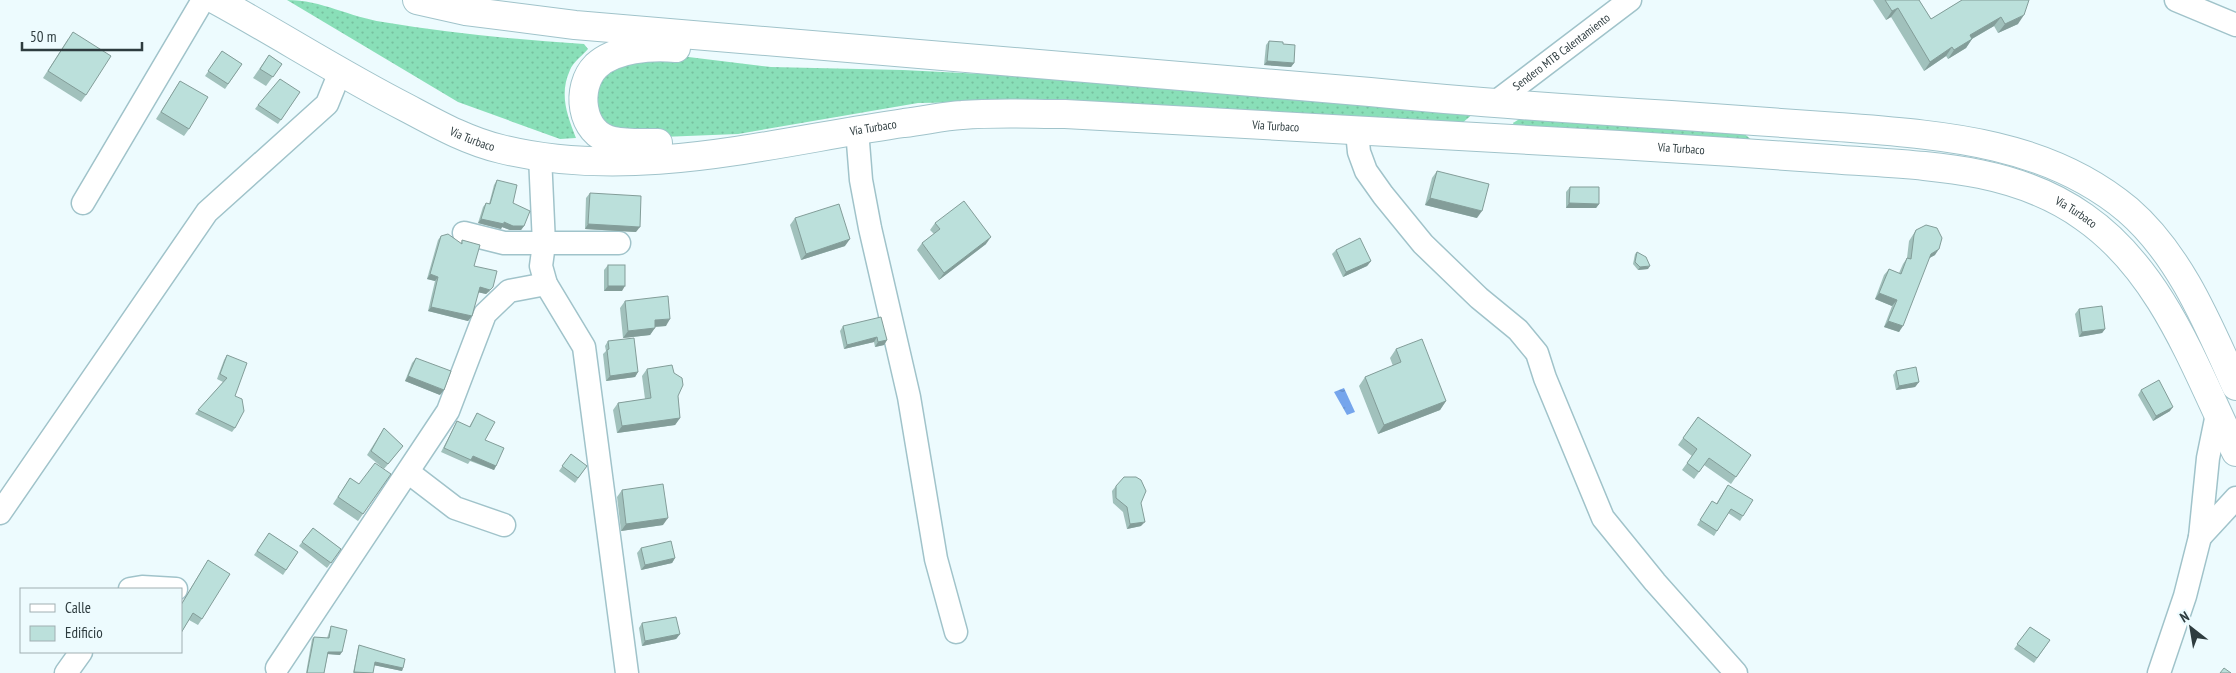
<svg xmlns="http://www.w3.org/2000/svg" width="2236" height="673" font-family="'PT Sans Narrow',sans-serif">
<style>
.grass{fill:url(#grass-dots)}
.water{fill:url(#water-ripples)}
.lines{fill:none;stroke-linecap:round;stroke-linejoin:round}
.minor-casing{stroke:#a0c3ca;stroke-width:25}
.highway-casing{stroke:#a0c3ca;stroke-width:30}
.minor{stroke:#fff;stroke-width:22}
.highway{stroke:#fff;stroke-width:28}
.wall{fill:#a1c1bc}
.shaded-wall{fill:#839d99}
.building{fill:#bbe0db;stroke:#839d99}
.labels{text-anchor:middle;stroke-width:4;stroke-linejoin:round;paint-order:stroke}
.street-label{font-size:12px;fill:#2e3c3f;stroke:#edfbfe}
</style>
<defs>
<pattern id="grass-dots" width="8" height="8" patternUnits="userSpaceOnUse" patternTransform="scale(1.25)"><rect width="8" height="8" fill="#89dfb8"/><path d="M2 2h.1M6 6h.1" fill="none" stroke="#77c09f" stroke-width="1.8" stroke-linecap="round"/></pattern>
<pattern id="water-ripples" width="26" height="14" patternUnits="userSpaceOnUse" patternTransform="scale(1.25)"><rect width="26" height="14" fill="#75a5ec"/><path d="M2 4q2-2 4 0t4 0M15 11q2-2 4 0t4 0" fill="none" stroke="#6088c1"/></pattern>
</defs>
<rect width="100%" height="100%" fill="#edfbfe"/>
<g class="grass">
<path d="M287,0c35,0 62,17 96,22 67,11 134,18 201,22l4,5c-5,6 -15,13 -18,21 -11,24 -3,45 6,68l-16,1 -102,-37z"/>
<path d="M672,55l99,12 132,3 119,6 453,36 -15,13 -484,-23 -58,1 -180,31 -102,4 -23,-5 -15,-17 -4,-34 17,-16z"/>
<path d="M1521,118l219,12 15,13 -238,-13 -4,-7z"/>
</g>
<path class="water" d="M1344,388l11,24 -8,3 -13,-23z"/>
<g class="lines">
<g class="minor-casing">
<g id="minor">
<path d="M2176,0l60,25"/>
<path id="s1" d="M1493,104l137,-104"/>
<path d="M857,130l4,50 9,48 39,169 27,162 20,73"/>
<path d="M1357,132l2,20 7,19 17,24 40,49 56,54 39,32 19,23 8,25 58,140 52,64 81,91"/>
<path d="M540,156l4,88 -3,22 5,18 38,63 43,326"/>
<path d="M83,203l120,-203"/>
<path d="M464,233l40,10h115"/>
<path d="M408,472l47,36 49,17"/>
<path d="M0,513l207,-301 120,-108 13,-32"/>
<path d="M2200,537l36,-39"/>
<path d="M130,589l12,-2 34,2"/>
<path d="M277,668l171,-257 37,-97 24,-23 37,-7"/>
<path d="M66,673l15,-21"/>
<path d="M2159,673l26,-77 15,-59 8,-79 9,-44"/>
</g>
</g>
<g class="highway-casing">
<g id="highway">
<path id="s2" d="M216,0c64,35 126,75 191,108 30,16 60,33 94,41 133,33 271,-7 403,-26 19,-2 39,-7 58,-8 34,-3 69,-1 103,-1 184,11 369,21 554,31 70,4 141,9 211,14 87,7 180,5 254,58 79,55 111,152 152,235"/>
<path d="M417,0l49,11 109,14 795,67c100,10 200,17 301,23 56,4 111,8 167,12 102,8 208,14 290,83 52,45 80,114 108,176"/>
<path d="M658,143c-14,0 -31,1 -45,-2 -33,-7 -38,-54 -17,-75 19,-18 55,-20 80,-18"/>
</g>
</g>
<use href="#minor" class="minor"/>
<use href="#highway" class="highway"/>
</g>
<g class="wall">
<path d="M1873,0h46l12,19 31,-19 56,24 -20,9 -4,-7 -22,13 -6,9 -18,11 -2,-3 -22,15 -33,-54 -5,3z"/>
<path d="M68,39l18,56 -5,7 -38,-24z"/>
<path d="M1269,41l14,3 11,19 -3,4 -27,-2 2,-20z"/>
<path d="M222,51l20,13 -17,25 -20,-13z"/>
<path d="M269,55l13,9 -16,22 -13,-8z"/>
<path d="M180,81l9,48 -5,7 -28,-17z"/>
<path d="M300,92l-22,32 -23,-15 3,-4z"/>
<path d="M1437,171l40,47 -52,-13 7,-27z"/>
<path d="M497,180l16,23 11,23 -3,4h-11l-8,-3 -1,2 -23,-6 5,-16 3,-4 3,1 5,-19z"/>
<path d="M1570,187l29,17 -3,4h-30v-16z"/>
<path d="M590,193l46,39 -51,-3 1,-31z"/>
<path d="M795,218l50,28 -44,14 -11,-35z"/>
<path d="M935,223l51,21 -47,36 -22,-30 5,-7 12,-9 -4,-4z"/>
<path d="M1916,230l19,25 -6,3 -30,74 -15,-5 8,-21 -17,-7 9,-24 5,-6 10,4 4,-9 4,-6 2,-17z"/>
<path d="M441,236l20,7 1,-3 12,26 16,25 -4,3 -8,-2 -6,24 -4,5 -40,-10 7,-30 -8,-2 11,-39z"/>
<path d="M1336,250l35,11 -4,5 -24,11 -11,-23z"/>
<path d="M1637,252l11,17 -10,1 -5,-6 2,-10z"/>
<path d="M608,265l14,26h-18v-21z"/>
<path d="M625,301l41,25 -11,1 -5,8 -27,3 -3,-30z"/>
<path d="M2079,309l26,20 -3,4 -23,4 -4,-23z"/>
<path d="M843,326l44,14 -3,5 -9,2 -1,-5 -30,7 -4,-18z"/>
<path d="M608,341l30,31 -3,5 -29,4 -3,-27 3,-3 -1,-5z"/>
<path d="M1396,349l50,52 -6,9 -62,24 -19,-48 6,-9 28,-11 -3,-8z"/>
<path d="M227,355l8,41v32l-3,4 -37,-18 28,-32 -6,-3 7,-19z"/>
<path d="M416,358l24,37 -35,-14 7,-18z"/>
<path d="M647,369l31,27 2,22 -5,7 -58,8 -4,-23 5,-7 27,-4 -3,-23z"/>
<path d="M1896,371l23,11 -4,5 -19,3 -3,-15z"/>
<path d="M2141,390l29,21 -17,10 -15,-26z"/>
<path d="M477,413l8,27 11,26 -2,4 -24,-9 -2,3 -27,-12 16,-31 12,6z"/>
<path d="M1698,417l53,38 -20,29 -27,-19 -10,14 -12,-9 10,-14 -14,-11z"/>
<path d="M384,428l19,18 -19,23 -17,-14z"/>
<path d="M571,454l16,12 -12,17 -16,-12z"/>
<path d="M391,474l-33,47 -25,-17 17,-26 9,6z"/>
<path d="M1728,485l15,31 -3,5 -12,-8 -14,23 -17,-11 12,-19 7,-2z"/>
<path d="M1116,486l25,17v23l-14,3 -4,-17 -10,-9 -1,-12z"/>
<path d="M622,490l41,35 -42,6 -4,-34z"/>
<path d="M313,528l28,21 -14,19 -28,-22z"/>
<path d="M269,533l29,19 -15,23 -29,-20z"/>
<path d="M641,548l34,10 -3,5 -31,7 -4,-17z"/>
<path d="M208,560l-6,59 -4,6 -9,-5 -8,13v-29z"/>
<path d="M642,623l38,11 -4,5 -34,7 -3,-18z"/>
<path d="M331,626l9,29 -12,-1 -4,19h-18l6,-34 2,-2 13,1z"/>
<path d="M2030,627l20,13 -16,23 -20,-14z"/>
<path d="M359,645l44,23 -1,3 -28,-6 -1,8h-20l5,-25z"/>
</g>
<g class="shaded-wall">
<path d="M1898,8l-7,9 -5,3 6,-9z"/>
<path d="M2024,15l-6,9 -20,9 7,-9z"/>
<path d="M2001,17l-7,9 -31,18 7,-9z"/>
<path d="M1972,39l-6,9 -18,11 6,-9z"/>
<path d="M1952,47l-6,9 -22,15 6,-9z"/>
<path d="M1267,61l27,2 -3,4 -27,-2z"/>
<path d="M1430,198l52,13 -5,7 -52,-13z"/>
<path d="M1569,203l30,1 -3,4h-30z"/>
<path d="M481,219l23,3 20,4 -3,4h-11l-8,-3 -1,2 -23,-6z"/>
<path d="M588,224l52,3 -4,5 -51,-3z"/>
<path d="M991,237l-5,7 -47,36 5,-7z"/>
<path d="M850,239l-5,7 -44,14 5,-6z"/>
<path d="M1939,249l-4,6 -9,5 5,-6z"/>
<path d="M1371,261l-4,5 -24,11 3,-5z"/>
<path d="M1650,266l-2,3 -10,1 2,-3z"/>
<path d="M430,274l8,3 -3,4 -8,-2z"/>
<path d="M608,286h17l-3,5h-18z"/>
<path d="M480,287h13l-7,7 -9,-2z"/>
<path d="M1879,293l18,7 -5,6 -17,-7z"/>
<path d="M431,307l41,9 -4,5 -40,-10z"/>
<path d="M670,319l-4,7 -16,1 5,-7z"/>
<path d="M1888,321l15,5 -4,6 -15,-5z"/>
<path d="M655,328l-5,7 -27,3 5,-7z"/>
<path d="M2105,329l-3,4 -23,4 3,-5z"/>
<path d="M877,337l-3,5 -30,7 3,-4z"/>
<path d="M887,340l-3,5 -9,2 3,-5z"/>
<path d="M638,372l-3,5 -29,4 4,-5z"/>
<path d="M408,376l36,14 -4,5 -35,-14z"/>
<path d="M1919,382l-4,5 -19,3 3,-4z"/>
<path d="M1446,401l-6,9 -62,24 6,-9z"/>
<path d="M2173,407l-3,4 -17,10 3,-5z"/>
<path d="M680,418l-5,7 -58,8 5,-7z"/>
<path d="M473,456l23,10 -2,4 -24,-10z"/>
<path d="M668,518l-5,7 -42,6 5,-7z"/>
<path d="M1145,522l-4,4 -14,3 3,-5z"/>
<path d="M675,558l-3,5 -31,7 4,-5z"/>
<path d="M680,634l-4,5 -34,7 3,-5z"/>
<path d="M328,652h14l-2,3 -13,-1z"/>
<path d="M375,662l28,6 -1,3 -29,-6z"/>
<path d="M354,672l19,1h-19z"/>
</g>
<g class="building">
<path d="M1885,0h34l12,19 31,-19h67l-5,15 -19,9 -4,-7 -31,18 2,4 -18,11 -2,-3 -22,15 -32,-54 -6,3z"/>
<path d="M73,32l38,24 -25,39 -38,-24z"/>
<path d="M1269,41l14,1v2l12,1 -1,18 -27,-2z"/>
<path d="M222,51l20,13 -14,20 -20,-13z"/>
<path d="M269,55l13,9 -9,13 -13,-8z"/>
<path d="M280,79l20,13 -19,28 -23,-15z"/>
<path d="M180,81l28,16 -19,32 -28,-17z"/>
<path d="M1437,171l52,13 -7,27 -52,-13z"/>
<path d="M497,180l20,5 -4,18 17,8 -6,15h-11l-9,-4v2l-23,-5 5,-16 4,1z"/>
<path d="M1570,187h29v17l-30,-1z"/>
<path d="M590,193l51,3 -1,31 -52,-3z"/>
<path d="M964,201l27,36 -47,36 -22,-30 18,-14 -5,-6z"/>
<path d="M839,204l11,35 -44,15 -11,-36z"/>
<path d="M1926,225l11,3 5,10 -3,11 -8,5 -28,72 -15,-5 9,-21 -18,-7 10,-24 12,5 6,-16 4,1 3,-24 2,-5z"/>
<path d="M448,234l14,10v-4l18,5 -6,21 23,5 -4,16 -3,3 -10,-3 -8,29 -41,-9 7,-30 -8,-3 11,-38z"/>
<path d="M1360,238l11,23 -25,11 -10,-22z"/>
<path d="M1637,252l9,5 4,9 -10,1 -5,-5z"/>
<rect x="608" y="265" width="17" height="21"/>
<path d="M668,296l2,23 -15,1v8l-27,3 -3,-30z"/>
<path d="M2102,306l3,23 -23,3 -3,-23z"/>
<path d="M881,317l6,23 -9,2 -1,-5 -30,8 -4,-19z"/>
<path d="M634,338l4,34 -28,4 -3,-26 2,-1 -1,-8z"/>
<path d="M1422,339l24,62 -62,24 -19,-48 36,-15 -5,-13z"/>
<path d="M227,355l20,8 -12,33 7,3 2,12 -9,17 -37,-18 29,-32 -7,-4z"/>
<path d="M416,358l35,13 -7,19 -36,-14z"/>
<path d="M672,365l2,8 8,5 1,7 -5,11 2,22 -58,8 -4,-23 33,-5 -4,-29z"/>
<path d="M1916,367l3,15 -20,4 -3,-15z"/>
<path d="M2159,380l14,27 -17,9 -15,-26z"/>
<path d="M477,413l18,9 -10,18 19,8 -8,18 -23,-10 -2,4 -27,-12 13,-27 13,6z"/>
<path d="M1698,417l53,38 -15,22 -27,-19 -10,14 -12,-9 10,-14 -14,-11z"/>
<path d="M384,428l19,18 -15,18 -17,-13z"/>
<path d="M571,454l16,12 -9,12 -16,-12z"/>
<path d="M375,463l16,11 -28,40 -25,-17 12,-19 9,6z"/>
<path d="M1124,477h12l5,3 5,11 -5,12 4,19 -15,2 -3,-17 -11,-9v-12z"/>
<path d="M663,484l5,34 -42,6 -4,-34z"/>
<path d="M1728,485l25,15 -10,16 -12,-7 -14,22 -17,-11 12,-19 5,3z"/>
<path d="M313,528l28,21 -10,14 -29,-21z"/>
<path d="M269,533l29,19 -12,18 -29,-19z"/>
<path d="M671,541l4,17 -30,7 -4,-17z"/>
<path d="M208,560l22,14 -28,45 -9,-6 -12,20v-28z"/>
<path d="M676,617l4,17 -35,7 -3,-18z"/>
<path d="M331,626l16,4 -5,22h-14l-4,21h-17l7,-36 15,1z"/>
<path d="M2030,627l20,13 -13,18 -20,-14z"/>
<path d="M359,645l46,14 -2,9 -28,-6 -2,11 -19,-1z"/>
<path d="M2224,668l7,5h-11z"/>
</g>
<g class="labels">
<g class="street-label">
<text dy="4" stroke="none"><textPath href="#s1" startOffset="86">Sendero MTB Calentamiento</textPath></text>
<text dy="4" stroke="none"><textPath href="#s2" startOffset="1102">Vía Turbaco</textPath></text>
<text dy="4" stroke="none"><textPath href="#s2" startOffset="698">Vía Turbaco</textPath></text>
<text dy="4" stroke="none"><textPath href="#s2" startOffset="292">Vía Turbaco</textPath></text>
<text dy="4" stroke="none"><textPath href="#s2" startOffset="1508">Vía Turbaco</textPath></text>
<text dy="4" stroke="none"><textPath href="#s2" startOffset="1912">Vía Turbaco</textPath></text>
</g>
</g>
<rect x="20" y="588" width="162" height="65" fill="#edfbfe" stroke="#a1afb2"/>
<rect x="30" y="604" width="25" height="8" fill="#ffffff" stroke="#a1afb2"/>
<text x="65" y="613" font-size="15" fill="#2e3c3f">Calle</text>
<rect x="30" y="626" width="25" height="15" fill="#bbe0db" stroke="#a1afb2"/>
<text x="65" y="638" font-size="15" fill="#2e3c3f">Edificio</text>
<g transform="translate(2191 628) rotate(329)" stroke="#edfbfe" stroke-width="4" paint-order="stroke">
<path d="M0-4L9 19L0 12L-9 19Z" fill="#2e3c3f"/>
<text y="-8" font-size="14" font-weight="bold" text-anchor="middle" fill="#2e3c3f">N</text>
</g>
<path d="M22 42v8h120v-8" fill="none" stroke="#2e3c3f" stroke-width="2.5"/>
<text x="30" y="42" font-size="15" fill="#2e3c3f" stroke="#edfbfe" stroke-width="4" paint-order="stroke">50 m</text>
</svg>
